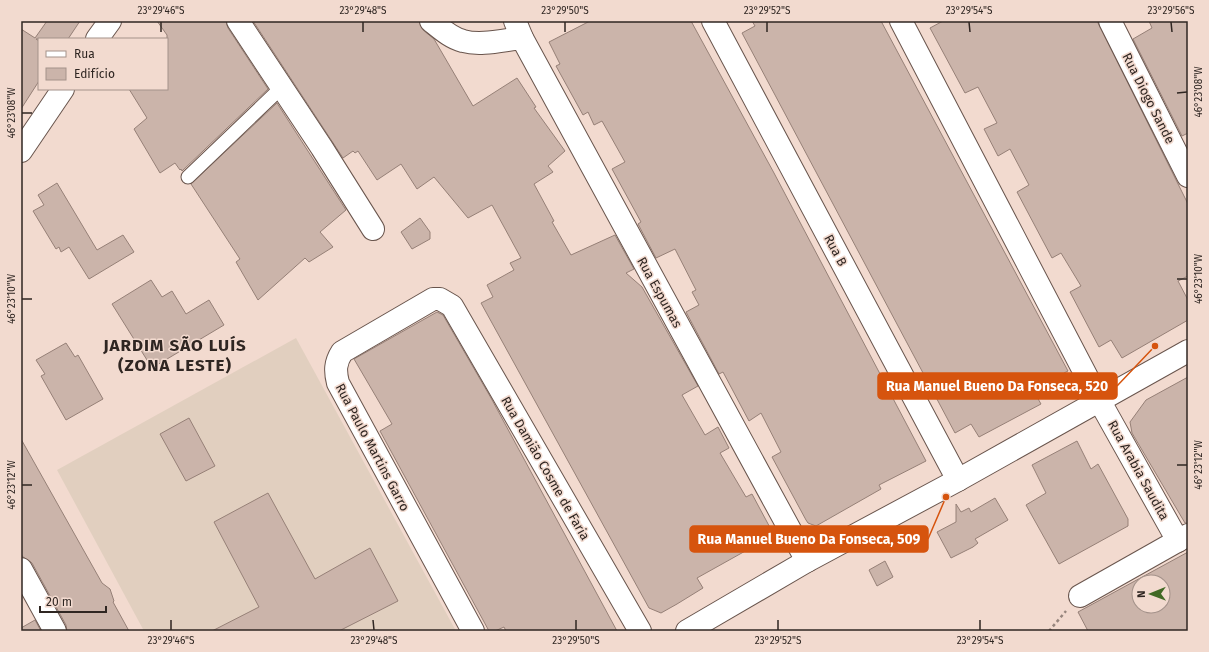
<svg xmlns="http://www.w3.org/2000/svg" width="1209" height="652" font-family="'Fira Sans',sans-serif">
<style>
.education{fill:#e1cfbf}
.building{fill:#cbb4aa;stroke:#968077;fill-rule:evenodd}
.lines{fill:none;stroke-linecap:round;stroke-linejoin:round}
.service-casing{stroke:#69554d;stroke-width:15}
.minor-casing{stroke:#69554d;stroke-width:24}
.tertiary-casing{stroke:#69554d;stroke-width:24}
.path{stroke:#96857d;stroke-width:2.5;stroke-dasharray:3 3;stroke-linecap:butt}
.service{stroke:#fff;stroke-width:13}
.minor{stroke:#fff;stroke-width:22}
.tertiary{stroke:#fff;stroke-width:22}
.ticks{fill:none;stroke:#2f2622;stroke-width:1.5}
.labels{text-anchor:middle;stroke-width:3;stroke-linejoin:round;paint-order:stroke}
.street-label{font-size:13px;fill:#2f2622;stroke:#f2dacf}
.district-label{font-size:17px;font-weight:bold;letter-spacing:1px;fill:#2f2622;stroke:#f2dacf}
.leader{fill:none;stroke:#d6540e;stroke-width:1.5}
.callout-dot{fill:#d6540e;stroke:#f2dacf;stroke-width:1.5}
.callout{fill:#d6540e;stroke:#d6540e;stroke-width:1.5}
.callout-label{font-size:14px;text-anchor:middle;font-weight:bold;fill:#fff}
.neatline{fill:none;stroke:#2f2622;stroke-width:1.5}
.ticks-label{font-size:10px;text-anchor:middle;fill:#2f2622}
</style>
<rect width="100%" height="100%" fill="#f2dacf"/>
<path class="education" d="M296,338l160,293h-312l-87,-161z"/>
<g class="building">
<path d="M47,21h33l-12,18h-32l3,2v40l-18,28v-80l14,9z"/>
<path d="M157,21h69l2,7 40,61 -86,82 -1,-2 -1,1 -5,-7 -15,10 -26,-44 13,-11 -18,-29h38v-54z"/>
<path d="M253,21h166l4,9 11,9 39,67 44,-28 19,29 -2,1 31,43 -17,15 5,6 -19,12 20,37 -2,1 19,33 44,-20 19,34 -8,4 16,14 56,99 -16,9 23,40 13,-8 11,21 -9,5 26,44 6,-3 22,41 -77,43 6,10 -26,16 -16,9 -12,-5 -168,-305 12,-6 -6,-12 27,-15 -4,-7 11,-5 -29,-53 -24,13 -34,-41 -17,12 -16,-25 -24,16 -19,-29 -3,2 -2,-2 -10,7z"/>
<path d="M590,21h101l83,152 152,288 -47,24 2,4 -65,37 -8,-3 -2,-3 -34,-63 9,-5 -20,-39 -12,8 -26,-49 -4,2 -33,-62 13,-7 -7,-13 4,-2 -21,-41 -19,9 -18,-34 3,-2 -29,-53 13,-7 -23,-41 -8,4 -6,-13 -5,3 -27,-49 4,-2 -11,-22z"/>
<path d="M752,21h129l187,350 -4,2 5,7 -32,17 4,7 -62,33 -8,-13 -16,9 -213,-400 13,-7z"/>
<path d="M943,21h154l91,183v72l-10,5 10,19v20l-66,38 -11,-18 -12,7 -29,-55 11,-6 -20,-33 -9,5 -35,-66 12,-7 -19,-36 -12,7 -14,-27 13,-6 -19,-36 -13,6 -35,-65z"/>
<path d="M1149,21h39v112l-6,3 -49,-97 19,-11z"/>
<path d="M277,103l69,107 -26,22 13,15 -24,15 -4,-4 -47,42 -22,-38 4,-3 -49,-75z"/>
<path d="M57,183l40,67 26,-15 11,17 -45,27 -20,-32 -8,5 -2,-5 -3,2 -23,-38 11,-6 -6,-10z"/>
<path d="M420,218l10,14v7l-18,10 -11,-17z"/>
<path d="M151,280l11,17 10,-6 14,23 23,-14 15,25 -72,43 -40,-64z"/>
<path d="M437,312l6,3 48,83 126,233h-111l-2,-4 -9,4h-6l-109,-200 12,-7 -38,-65z"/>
<path d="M66,343l9,14 3,-2 25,44 -37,21 -25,-44 4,-2 -9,-14z"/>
<path d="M1188,377v146h-3l-53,-90 -2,-11 16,-22z"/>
<path d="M189,418l26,48 -29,15 -26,-47z"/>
<path d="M21,439l81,144 8,6 4,12 -1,1 16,29h-62l-1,-6 -34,-62 -9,-6 -2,-3z"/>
<path d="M1077,441l14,28 7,-5 30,55v7l-69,38 -33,-59 20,-12 -14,-28z"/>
<path d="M268,493l47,86 55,-31 28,53 -59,30h-127l47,-24 -45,-85z"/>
<path d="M995,498l13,22 -33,19 3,4 -5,4 -22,11 -14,-26 19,-10v-18l5,8 8,-4 2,4z"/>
<path d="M1188,552v79h-100l-10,-19zM1139,582h24v24h-24z"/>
<path d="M885,561l8,16 -16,9 -8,-16z"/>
<path d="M35,620l6,11h-20v-3z"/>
</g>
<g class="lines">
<g class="service-casing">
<path id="service" d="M188,177l94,-90"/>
</g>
<g class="minor-casing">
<g id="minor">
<path d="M238,21l84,127 51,81"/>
<path d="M431,21c10,8 20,17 32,20 18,5 40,-1 59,-3"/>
<path d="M515,21l7,17 285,523"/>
<path d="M713,21l245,459"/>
<path d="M901,21l198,379 79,141"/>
<path d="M1110,21l78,155"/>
<path d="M21,569l34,62"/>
<path d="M1080,596l108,-61"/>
<path d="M473,631l-135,-248c-3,-12 -3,-20 4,-31l91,-53h7l12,7 188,325"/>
</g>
</g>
<g class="tertiary-casing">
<g id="tertiary">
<path d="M97,39l13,-18"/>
<path d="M21,151l42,-62"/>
<path d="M687,631l120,-70 151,-81 230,-129"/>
</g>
</g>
<path class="path" d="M1049,631l17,-20"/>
<use href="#service" class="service"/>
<use href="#minor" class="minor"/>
<use href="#tertiary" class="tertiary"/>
</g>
<path class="ticks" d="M161,22v10M363,22v10M565,22v10M767,22v10M969,22l1,10M1171,22l1,10M1177,93l10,-1M22,113h10M1177,279h10M22,299h10M1177,465h10M22,485h10M171,620v10M373,620l1,10M576,620v10M778,620v10M980,620v10"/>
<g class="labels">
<g class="street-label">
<text transform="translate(1149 98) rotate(63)" y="5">Rua Diogo Sande</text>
<text transform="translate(836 250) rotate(62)" y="5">Rua B</text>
<text transform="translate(660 292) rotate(61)" y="5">Rua Espumas</text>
<text transform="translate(373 447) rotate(62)" y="5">Rua Paulo Martins Garro</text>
<text transform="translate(546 468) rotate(60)" y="5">Rua Damião Cosme de Faria</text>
<text transform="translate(1139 470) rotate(61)" y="5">Rua Arabia Saudita</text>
</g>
<g class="district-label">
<text x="175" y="351">JARDIM SÃO LUÍS<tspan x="175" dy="20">(ZONA LESTE)</tspan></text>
</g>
</g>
<path class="leader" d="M1155 346L1117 386M946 497L928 539"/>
<g class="callout-dot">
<circle cx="1155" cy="346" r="4"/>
<circle cx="946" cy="497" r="4"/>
</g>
<g class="callout">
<rect x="878" y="373" width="239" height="26" rx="4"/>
<rect x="690" y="526" width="238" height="26" rx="4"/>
</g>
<g class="callout-label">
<text x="997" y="391">Rua Manuel Bueno Da Fonseca, 520</text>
<text x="809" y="544">Rua Manuel Bueno Da Fonseca, 509</text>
</g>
<rect width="1209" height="652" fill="none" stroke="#f2dacf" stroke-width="44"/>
<rect x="38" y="38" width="130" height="52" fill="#f2dacf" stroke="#a4928a"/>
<rect x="46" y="51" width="20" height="6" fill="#ffffff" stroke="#a4928a"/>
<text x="74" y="58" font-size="12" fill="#2f2622">Rua</text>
<rect x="46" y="68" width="20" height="12" fill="#cbb4aa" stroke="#a4928a"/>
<text x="74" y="78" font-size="12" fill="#2f2622">Edifício</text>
<g transform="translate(1151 594) rotate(269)"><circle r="19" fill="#f2dacf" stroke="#a4928a"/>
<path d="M0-3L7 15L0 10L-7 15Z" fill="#416924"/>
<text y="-6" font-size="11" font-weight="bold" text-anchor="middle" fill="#2f2622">N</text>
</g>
<path d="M40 606v6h66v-6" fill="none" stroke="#2f2622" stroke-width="2"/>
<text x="46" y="606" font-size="12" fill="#2f2622" stroke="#f2dacf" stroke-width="3" paint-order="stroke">20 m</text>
<rect x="22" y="22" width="1165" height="608" class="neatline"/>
<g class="ticks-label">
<text x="161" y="14">23°29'46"S</text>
<text x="363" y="14">23°29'48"S</text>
<text x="565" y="14">23°29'50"S</text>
<text x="767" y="14">23°29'52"S</text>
<text x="969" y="14">23°29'54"S</text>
<text x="1171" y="14">23°29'56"S</text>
<text transform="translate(1198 92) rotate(-90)" y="4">46°23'08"W</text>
<text transform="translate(11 113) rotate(-90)" y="4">46°23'08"W</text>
<text transform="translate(1198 279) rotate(-90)" y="4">46°23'10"W</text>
<text transform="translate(11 299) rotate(-90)" y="4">46°23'10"W</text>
<text transform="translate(1198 465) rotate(-90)" y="4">46°23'12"W</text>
<text transform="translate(11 485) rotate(-90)" y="4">46°23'12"W</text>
<text x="171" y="644">23°29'46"S</text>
<text x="374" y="644">23°29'48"S</text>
<text x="576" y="644">23°29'50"S</text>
<text x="778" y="644">23°29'52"S</text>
<text x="980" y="644">23°29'54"S</text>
</g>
</svg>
